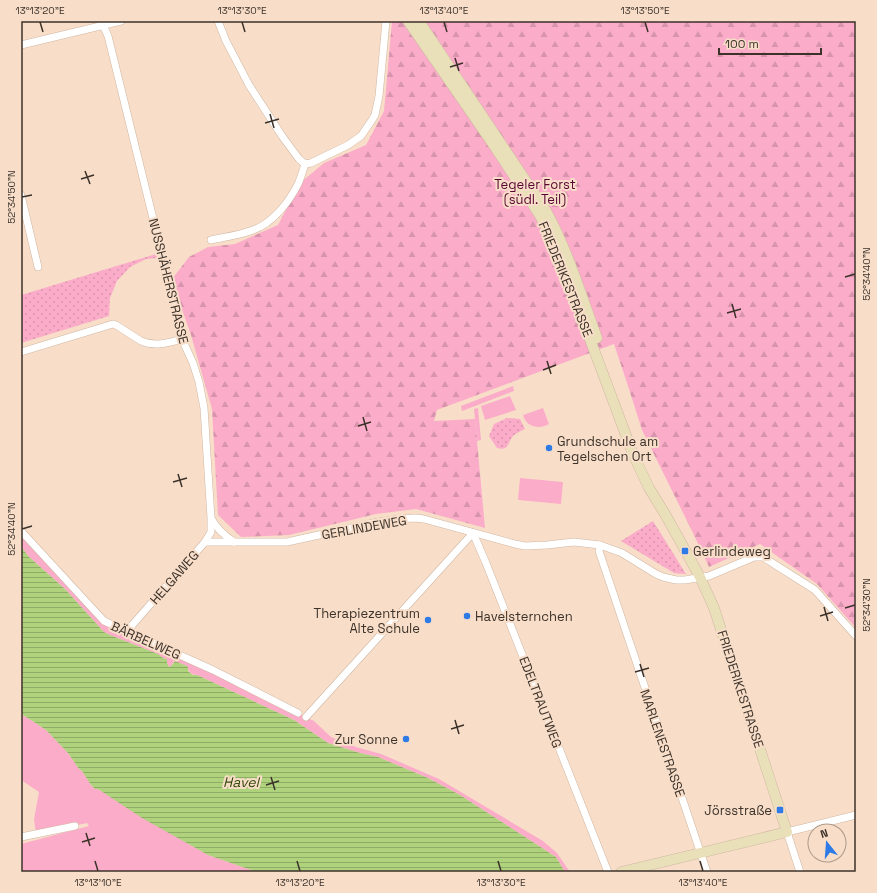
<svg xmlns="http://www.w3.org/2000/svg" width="877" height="893" font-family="'Space Grotesk',sans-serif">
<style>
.green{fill:#fbacc9}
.forest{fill:url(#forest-firs)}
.park{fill:url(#park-dots)}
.water{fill:url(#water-rules)}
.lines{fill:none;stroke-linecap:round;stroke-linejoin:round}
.street-casing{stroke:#d0b7a3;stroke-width:8}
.secondary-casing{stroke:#d0b7a3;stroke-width:11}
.street{stroke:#fff;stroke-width:7}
.secondary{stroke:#e9e0b9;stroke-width:10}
.ticks{fill:none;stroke:#3c322a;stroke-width:1.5}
.poi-dot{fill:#2e7be7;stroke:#f8dec9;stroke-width:1.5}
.labels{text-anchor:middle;stroke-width:4;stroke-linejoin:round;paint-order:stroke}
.park-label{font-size:13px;fill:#570530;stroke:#f8dec9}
.street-label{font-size:13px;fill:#3c322a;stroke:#f8dec9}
.poi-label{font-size:13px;fill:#3c322a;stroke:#f8dec9;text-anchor:start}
.water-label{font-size:14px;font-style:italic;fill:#34490b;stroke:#f8dec9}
.neatline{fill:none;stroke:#3c322a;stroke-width:1.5}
.ticks-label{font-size:10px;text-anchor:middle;fill:#3c322a}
</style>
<defs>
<pattern id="forest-firs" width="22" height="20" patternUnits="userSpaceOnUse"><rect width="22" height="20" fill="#fbacc9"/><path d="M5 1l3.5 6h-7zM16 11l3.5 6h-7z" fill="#d894ad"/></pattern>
<pattern id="park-dots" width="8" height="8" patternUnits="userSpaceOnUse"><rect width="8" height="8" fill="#fbacc9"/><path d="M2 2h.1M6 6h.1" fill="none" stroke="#d894ad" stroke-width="1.8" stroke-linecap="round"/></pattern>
<pattern id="water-rules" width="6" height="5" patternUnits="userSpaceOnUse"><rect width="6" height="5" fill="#afd27d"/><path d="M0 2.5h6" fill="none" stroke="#90ab67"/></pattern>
</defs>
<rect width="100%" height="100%" fill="#f8dec9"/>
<g class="green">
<path d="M513,386l1,5 -52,20 -1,-5z"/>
<path d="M510,396l6,14 -31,10 -4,-14z"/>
<path d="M478,408l3,32 -4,1 -3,-32z"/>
<path d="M543,408l6,16c-10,6 -23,3 -26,-9z"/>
<path d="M520,478l43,4 -2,22 -43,-4z"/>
<path d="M21,535l82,88 104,46 69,35 38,17 17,16 25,10 25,7 58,25 104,62 14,12 13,19h-5l-9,-15 -96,-62 -32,-17 -50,-21 -18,-4 -32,-10 -34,-23 -97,-45c-6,0 -9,-4 -10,-9l-13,-5 -3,5 -2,1 -2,-4v-4l-4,-1 -5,-4 -48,-19 -6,-3 -39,-43 -37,-33 -7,-10z"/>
<path d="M21,714l10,6 15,10 22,23 11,16 3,2 9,14 4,4h3l49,31 61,35 49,17h-236v-28l68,-18 -2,-3 -51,11 -2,-15 5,-27 -18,-12z"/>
</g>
<path class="forest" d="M392,21h464v607l-39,-44 -57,-40 -51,23 -17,-36 -50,-101 -13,-41 -15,-45 -177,66 -3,11 41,-2 10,109 -69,-19 -40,5 -87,21 -48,2 -23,-22 -6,-106 -21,-74 -16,-45 -3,-11 17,-22 19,-10 27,-3 43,-19 22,-42 24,-20 42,-18 18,-34z"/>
<g class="park">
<path d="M156,254l2,4 -12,1 -16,8 -13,14 -7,17 -1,18 -88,27v-48z"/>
<path d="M507,418l13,1 5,10c-4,2 -9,4 -12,7 -6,7 -3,15 -16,12l-8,-12 5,-12z"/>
<path d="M653,521l33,53 -12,-1 -53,-32z"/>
</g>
<path class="water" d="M21,546l7,10 37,33 39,43 6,3 48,19 5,4 4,1v4l2,4 2,-1 4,-5 12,5 1,1v4l5,4h4l97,45 34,23 32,10 18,4 50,21 32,17 96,62 9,15h-308l-49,-17 -66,-37 -44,-29h-3l-4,-4 -9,-14 -3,-2 -11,-16 -22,-23 -15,-10 -10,-6z"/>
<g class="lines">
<g class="street-casing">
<g id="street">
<path d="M101,21l7,15 56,227 2,12 4,8 6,23v8l6,25 11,24 6,19 5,26 7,110c5,10 14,18 23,24"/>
<path d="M218,21l8,20 23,44 33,51 17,23 6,5"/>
<path d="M21,45l100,-24"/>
<path d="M305,164l6,-1 37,-18 13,-9 11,-16 3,-5 4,-19 7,-75"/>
<path d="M21,195l17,72"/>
<path d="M211,240c14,-3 29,-5 42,-10 20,-7 36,-28 45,-46 3,-6 5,-14 7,-20"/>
<path d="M21,352l92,-28 3,1 25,16c14,6 27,2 41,-2"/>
<path d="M21,531l83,90 109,49 85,43"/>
<path d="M473,533l13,30 122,309"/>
<path d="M205,542h82l91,-20 20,-3 17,-1 9,1 91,25 10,2 22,-1 27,-3 26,3 22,8 34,21 7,3 13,3h9l24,-4 45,-19h9l52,33 41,46"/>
<path d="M600,545l-1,6 108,321"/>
<path d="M127,631l78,-89 6,-10v-12"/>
<path d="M306,717l167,-184"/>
<path d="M21,837l54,-11"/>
<path d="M800,872l-13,-40 69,-17"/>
</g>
</g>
<g class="secondary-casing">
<g id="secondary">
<path d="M408,21l87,126 44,67 9,17 9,20 76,203 16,34 16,26 35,63 14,31 73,224 -166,40"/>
<path d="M419,21l127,190c22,40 35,84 51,127"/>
</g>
</g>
<use href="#street" class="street"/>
<use href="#secondary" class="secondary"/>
</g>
<path class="ticks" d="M40,22l3,10M242,22l3,10M444,22l3,10M645,22l3,10M455,58l4,13M450,67l13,-4M270,114l4,14M265,123l14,-4M85,171l5,13M81,179l13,-4M22,197l10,-2M845,277l10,-3M732,304l4,14M727,313l14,-4M547,361l4,13M543,370l13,-5M363,417l4,14M358,426l13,-4M178,474l4,13M173,482l14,-4M22,529l10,-3M824,607l4,14M845,608l10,-3M820,616l13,-4M640,664l4,13M635,672l14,-4M455,720l4,14M451,729l13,-4M271,777l4,13M266,785l13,-4M86,833l4,13M82,842l13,-4M95,861l3,10M297,861l3,10M498,861l3,10M700,861l3,10"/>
<g class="poi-dot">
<circle cx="549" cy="448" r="4"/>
<rect x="681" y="547" width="8" height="8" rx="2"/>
<circle cx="467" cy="616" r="4"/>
<circle cx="428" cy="620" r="4"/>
<circle cx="406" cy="739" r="4"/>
<rect x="776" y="806" width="8" height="8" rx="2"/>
</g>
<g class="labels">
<g class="park-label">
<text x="535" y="189">Tegeler Forst<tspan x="535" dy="15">(südl. Teil)</tspan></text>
</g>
<g class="street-label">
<text transform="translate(566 279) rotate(68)" y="5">FRIEDERIKESTRASSE</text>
<text transform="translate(169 281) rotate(76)" y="5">NUSSHÄHERSTRASSE</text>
<text transform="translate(364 527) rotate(-10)" y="5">GERLINDEWEG</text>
<text transform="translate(174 577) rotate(-49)" y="5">HELGAWEG</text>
<text transform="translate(146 640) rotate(24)" y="5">BÄRBELWEG</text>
<text transform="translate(741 689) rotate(72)" y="5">FRIEDERIKESTRASSE</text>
<text transform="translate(541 702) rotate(69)" y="5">EDELTRAUTWEG</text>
<text transform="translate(663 743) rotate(71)" y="5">MARLENESTRASSE</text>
</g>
<g class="poi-label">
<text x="557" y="446">Grundschule am<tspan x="557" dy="15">Tegelschen Ort</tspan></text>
<text x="693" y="556">Gerlindeweg</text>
<text x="420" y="618" text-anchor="end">Therapiezentrum<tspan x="420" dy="15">Alte Schule</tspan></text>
<text x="475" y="621">Havelsternchen</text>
<text x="398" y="744" text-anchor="end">Zur Sonne</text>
<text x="772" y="815" text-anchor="end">Jörsstraße</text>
</g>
<g class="water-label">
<text x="241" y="787">Havel</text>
</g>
</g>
<rect width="877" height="893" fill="none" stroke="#f8dec9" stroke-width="44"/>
<g transform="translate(827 843) rotate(343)"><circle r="19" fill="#f8dec9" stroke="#ad9989"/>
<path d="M0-3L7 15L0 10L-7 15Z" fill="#2e7be7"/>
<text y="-6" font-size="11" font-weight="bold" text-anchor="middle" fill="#3c322a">N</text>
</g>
<path d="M719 48v6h102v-6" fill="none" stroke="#3c322a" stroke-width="2"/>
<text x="725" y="48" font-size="12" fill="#3c322a" stroke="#f8dec9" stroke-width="3" paint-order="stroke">100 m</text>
<rect x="22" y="22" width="833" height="849" class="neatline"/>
<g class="ticks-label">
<text x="40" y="14">13°13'20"E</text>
<text x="242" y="14">13°13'30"E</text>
<text x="444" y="14">13°13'40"E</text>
<text x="645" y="14">13°13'50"E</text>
<text transform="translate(11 197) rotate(-90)" y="4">52°34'50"N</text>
<text transform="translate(866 274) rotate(-90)" y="4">52°34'40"N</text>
<text transform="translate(11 529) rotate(-90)" y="4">52°34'40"N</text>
<text transform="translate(866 605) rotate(-90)" y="4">52°34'30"N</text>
<text x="98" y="886">13°13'10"E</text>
<text x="300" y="886">13°13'20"E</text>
<text x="501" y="886">13°13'30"E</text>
<text x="703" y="886">13°13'40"E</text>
</g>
</svg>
